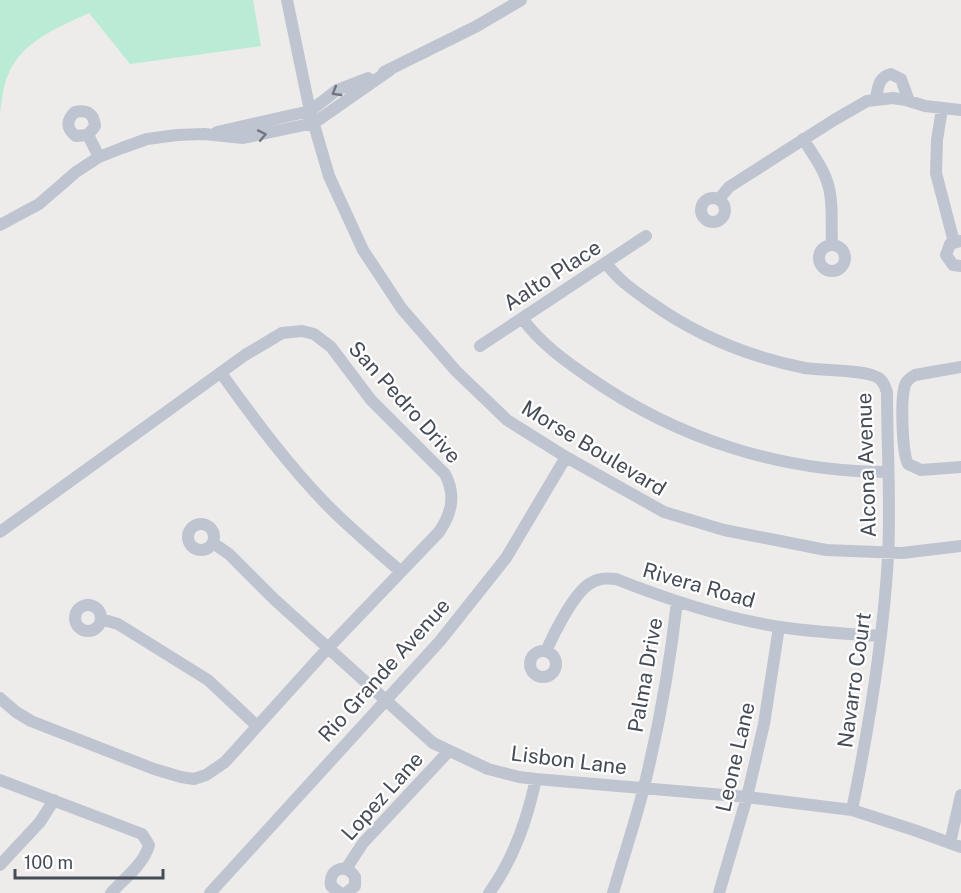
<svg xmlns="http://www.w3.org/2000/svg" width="961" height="893" viewBox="0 0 961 893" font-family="'Public Sans',sans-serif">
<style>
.green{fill:#baebd5}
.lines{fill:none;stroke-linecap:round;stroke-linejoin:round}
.minor{stroke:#bfc5d0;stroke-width:12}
.oneway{stroke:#707681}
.labels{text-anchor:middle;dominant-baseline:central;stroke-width:4.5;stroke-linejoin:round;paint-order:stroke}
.street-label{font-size:21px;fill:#454c57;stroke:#fff}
</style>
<rect width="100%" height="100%" fill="#eeeceb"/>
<path class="green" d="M 0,0 L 253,0 L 261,46 L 130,64 L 89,13 C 57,28 22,41 8,75 C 3,86 2,101 0,113 Z"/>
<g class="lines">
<path class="minor" d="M 287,0 L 310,111 L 329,176 L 363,250 L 402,309 L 456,371 L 507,420 L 566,457 L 664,512 L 724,530 L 826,550 L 902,553 L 961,546
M 384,72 L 477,26 L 521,0
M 876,99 C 878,88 878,77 891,74 L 901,79 L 909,101
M 942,109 L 937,140 L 936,173 L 954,242
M 217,132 L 310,111 L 337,90 L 368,78
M 88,135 L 95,126 C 94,114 87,109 75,112 C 66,120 66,129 76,136 L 88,135 L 99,157
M 803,139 C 814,156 827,173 830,193 C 833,210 831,228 832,245
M701 210a12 12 0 1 1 24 0a12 12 0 1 1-24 0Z
M 719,199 L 729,187 L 834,120 L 867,101 L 893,98 L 906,100 L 925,106 L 961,110
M 0,225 L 39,204 L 76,172 L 99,157 L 122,148 L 147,139 L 177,135 L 204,134 L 243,138 L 314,123 L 390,70
M 960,241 L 950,244 L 946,255 L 953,265 L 961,266
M819 258a13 13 0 1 1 26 0a13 13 0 1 1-26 0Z
M 606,263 C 618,280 633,290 650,302 C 696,335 749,357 805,368 C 824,371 861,369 877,377 C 883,380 885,386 887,392 C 887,447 891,502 888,557 C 883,642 869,727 852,810
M 522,318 C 540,343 565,361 590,378 C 678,439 781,472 888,472
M 480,346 L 646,236
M 961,367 L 915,375 C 909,378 905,382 904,389 C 901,402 902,453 908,464 L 921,470 L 961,467
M 221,373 C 254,419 288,465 328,506 C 351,529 376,550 400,571
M188 537a13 13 0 1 1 26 0a13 13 0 1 1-26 0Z
M 0,532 L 245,355 L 282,333 L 302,331 L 314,334 L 331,347 L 371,400 L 445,474 C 456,495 452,513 439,532 L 328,648 L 225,762 L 206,775 L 194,779 L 181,777 L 154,769 L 31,721 L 16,712 L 0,698
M 213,543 L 229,554 L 274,599 L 433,743 L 488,769 L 519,777 L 536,779 L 747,797 L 852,810 L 914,830 L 961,847
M75 618a13 13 0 1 1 26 0a13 13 0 1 1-26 0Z
M 101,619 L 118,624 L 208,680 L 257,726
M 546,651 C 554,633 573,595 589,584 C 598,578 606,578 616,579 C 669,600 723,618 780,627 C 813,632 847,634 881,636
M530 664a13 13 0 1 1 26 0a13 13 0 1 1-26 0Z
M 0,780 L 142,834 L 149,845 C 144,864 124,879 111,893
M 950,843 L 961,795
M 0,865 L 40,822 L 54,800
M 346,869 L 363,843 L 448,752
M 210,893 L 440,641 L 506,558 L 566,457
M 340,893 L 331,886 C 328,869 346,862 355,877 L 355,886 L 346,893
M 489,893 C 514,859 527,820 536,779
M 613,893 C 623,858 635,823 644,787 C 659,726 670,664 677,602
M 719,893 L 747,797 L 764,724 L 779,627"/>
</g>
<defs><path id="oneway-chevron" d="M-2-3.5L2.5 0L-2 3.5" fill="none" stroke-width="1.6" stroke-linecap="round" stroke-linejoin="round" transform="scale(1.5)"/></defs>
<g class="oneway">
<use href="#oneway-chevron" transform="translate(336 92) rotate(149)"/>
<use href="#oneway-chevron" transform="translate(262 135) rotate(-11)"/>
</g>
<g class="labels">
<g class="street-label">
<text transform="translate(552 275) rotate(-33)">Aalto Place</text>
<text transform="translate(405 402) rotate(48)">San Pedro Drive</text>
<text transform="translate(594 448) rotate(31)">Morse Boulevard</text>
<text transform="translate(866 465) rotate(-92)">Alcona Avenue</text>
<text transform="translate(699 585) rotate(16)">Rivera Road</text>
<text transform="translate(384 670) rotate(-48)">Rio Grande Avenue</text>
<text transform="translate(645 675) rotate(-80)">Palma Drive</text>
<text transform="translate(854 680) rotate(-82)">Navarro Court</text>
<text transform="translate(735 757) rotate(-77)">Leone Lane</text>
<text transform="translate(569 760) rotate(7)">Lisbon Lane</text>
<text transform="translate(382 796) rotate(-48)">Lopez Lane</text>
</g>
</g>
<path d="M15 869v9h148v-9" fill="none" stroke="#454c57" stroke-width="3"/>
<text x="24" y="869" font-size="18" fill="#454c57" stroke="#ffffff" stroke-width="4.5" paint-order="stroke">100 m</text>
</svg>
